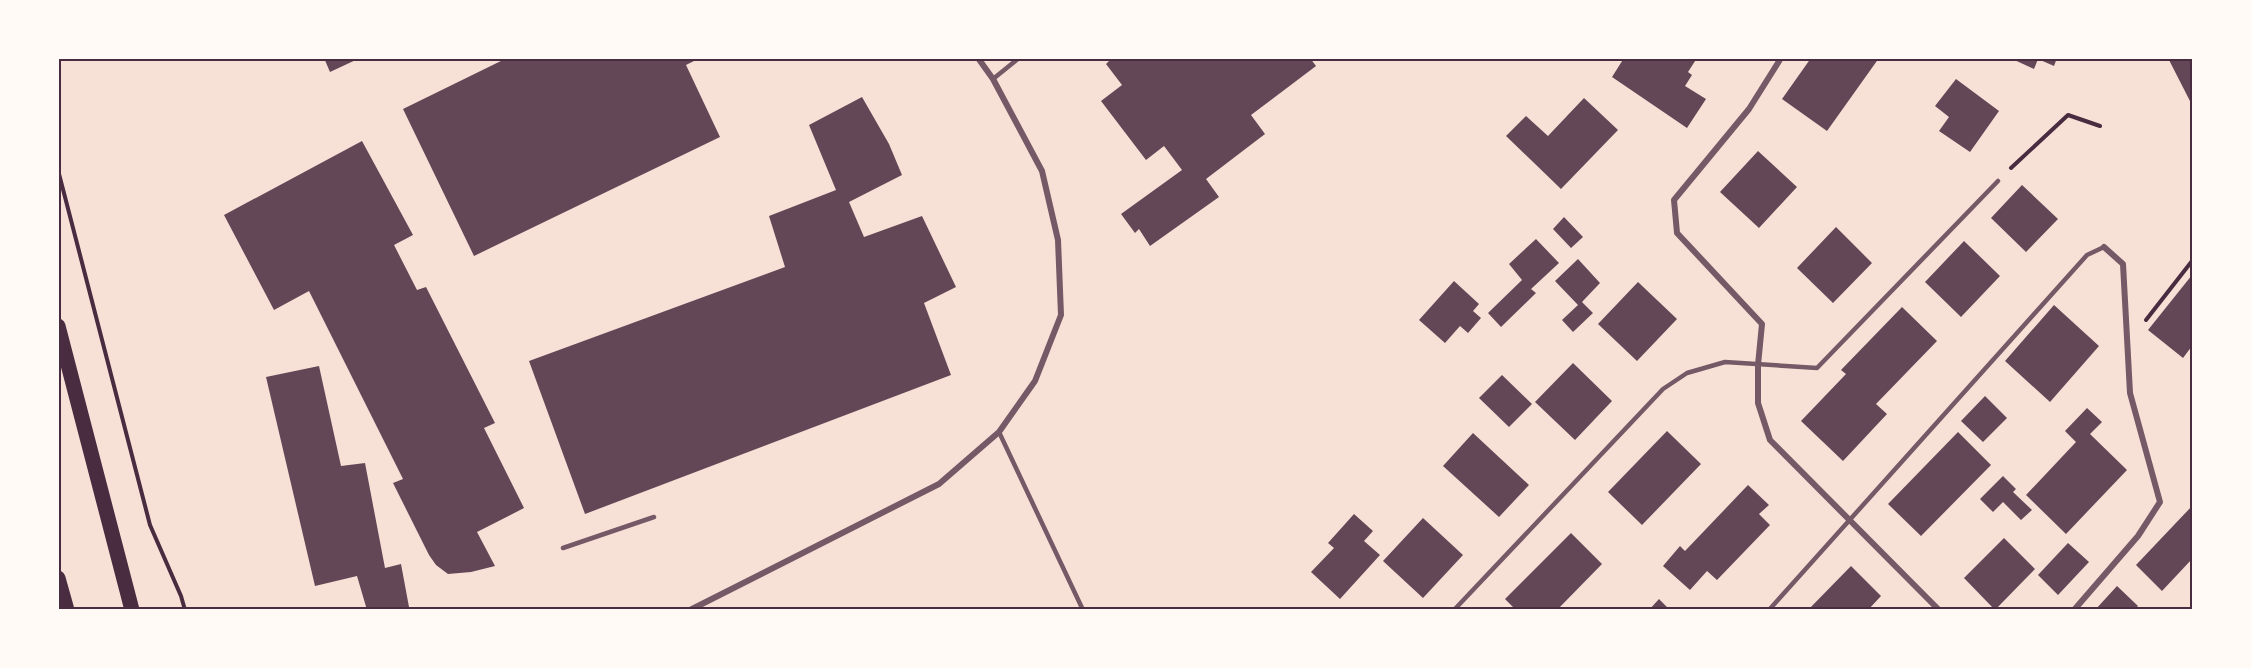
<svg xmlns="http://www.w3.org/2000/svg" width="2251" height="668" viewBox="0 0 2251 668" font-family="'Roboto Serif',serif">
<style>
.building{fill:#644757}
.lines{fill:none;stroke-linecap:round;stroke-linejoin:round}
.path{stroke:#4a2c40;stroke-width:4}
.service{stroke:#755966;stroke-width:4.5}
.minor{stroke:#755966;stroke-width:6}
.primary{stroke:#4a2c40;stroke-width:15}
.neatline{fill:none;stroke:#4a2c40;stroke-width:2}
</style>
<rect width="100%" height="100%" fill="#f7e1d7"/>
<path class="building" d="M 324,58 L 360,58 L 330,72 Z
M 507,58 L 700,58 L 686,65 L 720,137 L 474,256 L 403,109 Z
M 1112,58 L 1310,58 L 1316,66 L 1251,115 L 1265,134 L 1206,179 L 1219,197 L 1150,246 L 1139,229 L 1135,233 L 1121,214 L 1182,170 L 1164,146 L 1146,160 L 1101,101 L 1122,85 L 1106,64 Z
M 1624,58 L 1697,58 L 1688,72 L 1692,75 L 1685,86 L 1706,99 L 1687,128 L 1612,77 Z
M 1811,58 L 1879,58 L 1827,131 L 1782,99 Z
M 2010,58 L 2057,58 L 2054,66 L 2038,59 L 2034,69 Z
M 2168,58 L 2192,58 L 2192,105 Z
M 1956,79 L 1999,111 L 1970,152 L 1939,131 L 1949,117 L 1935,106 Z
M 862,97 L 889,144 L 902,175 L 849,202 L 864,237 L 922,216 L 956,287 L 924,303 L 951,375 L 585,514 L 529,361 L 785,267 L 769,216 L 836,190 L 809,125 Z
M 1584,98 L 1618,130 L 1561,189 L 1506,136 L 1526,116 L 1548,136 Z
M 362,141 L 413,235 L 394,245 L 417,290 L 426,287 L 495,423 L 484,428 L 524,508 L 477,532 L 495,566 L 471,572 L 448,574 L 436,565 L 429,555 L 393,483 L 403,479 L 309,291 L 274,310 L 224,215 Z
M 1758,151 L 1797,187 L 1759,228 L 1720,192 Z
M 2022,185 L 2058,219 L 2026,252 L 1991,218 Z
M 1564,217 L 1583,237 L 1571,248 L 1553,229 Z
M 1836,227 L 1872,263 L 1833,303 L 1797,268 Z
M 1536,239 L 1559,263 L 1531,289 L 1536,293 L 1501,327 L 1488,313 L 1522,280 L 1509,264 Z
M 1964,241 L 2000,276 L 1961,317 L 1925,282 Z
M 1578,259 L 1600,283 L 1582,302 L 1593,313 L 1573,332 L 1562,320 L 1578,305 L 1555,281 Z
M 2192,275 L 2192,346 L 2183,358 L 2148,330 Z
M 1454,281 L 1479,304 L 1473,311 L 1481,318 L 1468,333 L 1460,326 L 1445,343 L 1419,320 Z
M 1638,282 L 1677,319 L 1637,361 L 1598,324 Z
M 2054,305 L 2099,346 L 2050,402 L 2005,361 Z
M 1902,307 L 1937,341 L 1876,404 L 1887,414 L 1843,461 L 1801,421 L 1846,374 L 1841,370 Z
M 1573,363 L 1612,401 L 1575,440 L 1535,402 Z
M 319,366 L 341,466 L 365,463 L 385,568 L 401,564 L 409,607 L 407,610 L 367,610 L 357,576 L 315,586 L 266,377 Z
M 1502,375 L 1532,404 L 1509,427 L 1479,398 Z
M 1985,396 L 2007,418 L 1983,442 L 1961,421 Z
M 2087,408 L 2102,422 L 2090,434 L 2127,470 L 2066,534 L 2026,495 L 2076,442 L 2065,431 Z
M 1667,431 L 1701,464 L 1642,525 L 1608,492 Z
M 1958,432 L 1991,465 L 1921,536 L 1888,504 Z
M 1473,433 L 1529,485 L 1499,517 L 1443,466 Z
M 2003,476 L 2016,489 L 2013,492 L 2032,510 L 2021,520 L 2003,502 L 1993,512 L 1980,499 Z
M 1748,485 L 1769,505 L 1759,514 L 1770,525 L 1717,580 L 1707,571 L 1690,590 L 1663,566 L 1680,546 L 1685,551 Z
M 2192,506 L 2192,559 L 2162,591 L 2136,565 Z
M 1354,514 L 1373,531 L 1364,541 L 1380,555 L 1340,599 L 1311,572 L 1334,548 L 1328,543 Z
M 1423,518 L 1463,555 L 1423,598 L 1383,561 Z
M 1571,533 L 1602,564 L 1557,610 L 1516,610 L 1505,599 Z
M 2004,538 L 2035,569 L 1995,610 L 1964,578 Z
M 2068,543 L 2089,562 L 2058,595 L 2038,575 Z
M 1851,566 L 1881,596 L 1868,610 L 1808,610 Z
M 2117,586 L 2138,606 L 2134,610 L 2095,610 Z
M 1659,599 L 1670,610 L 1649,610 Z"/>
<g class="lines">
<path class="path" d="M 2011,168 L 2068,115 L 2100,126
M 58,170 L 150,525 L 181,596 L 185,610
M 2146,320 L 2192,261"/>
<path class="service" d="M 993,79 L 1019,58
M 999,432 L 1083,610
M 563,548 L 654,517
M 1454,610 L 1663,389 L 1687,373 L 1725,362 L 1817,368 L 1998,181
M 1769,610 L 2087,255 L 2104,247"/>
<path class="minor" d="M 1781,58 L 1749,109 L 1674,200 L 1677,233 L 1762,324 L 1758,365 L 1758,403 L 1770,440 L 1939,610
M 690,610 L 939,484 L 999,432 L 1035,381 L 1061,315 L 1058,240 L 1042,171 L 993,79 L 978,58
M 2074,610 L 2138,536 L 2160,502 L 2130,393 L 2123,264 L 2104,247"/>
<path class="primary" d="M 58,326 L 132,610
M 58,578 L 67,610"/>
</g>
<rect width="2251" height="668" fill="none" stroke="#fffaf5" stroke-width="120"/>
<rect x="60" y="60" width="2131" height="548" class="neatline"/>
</svg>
